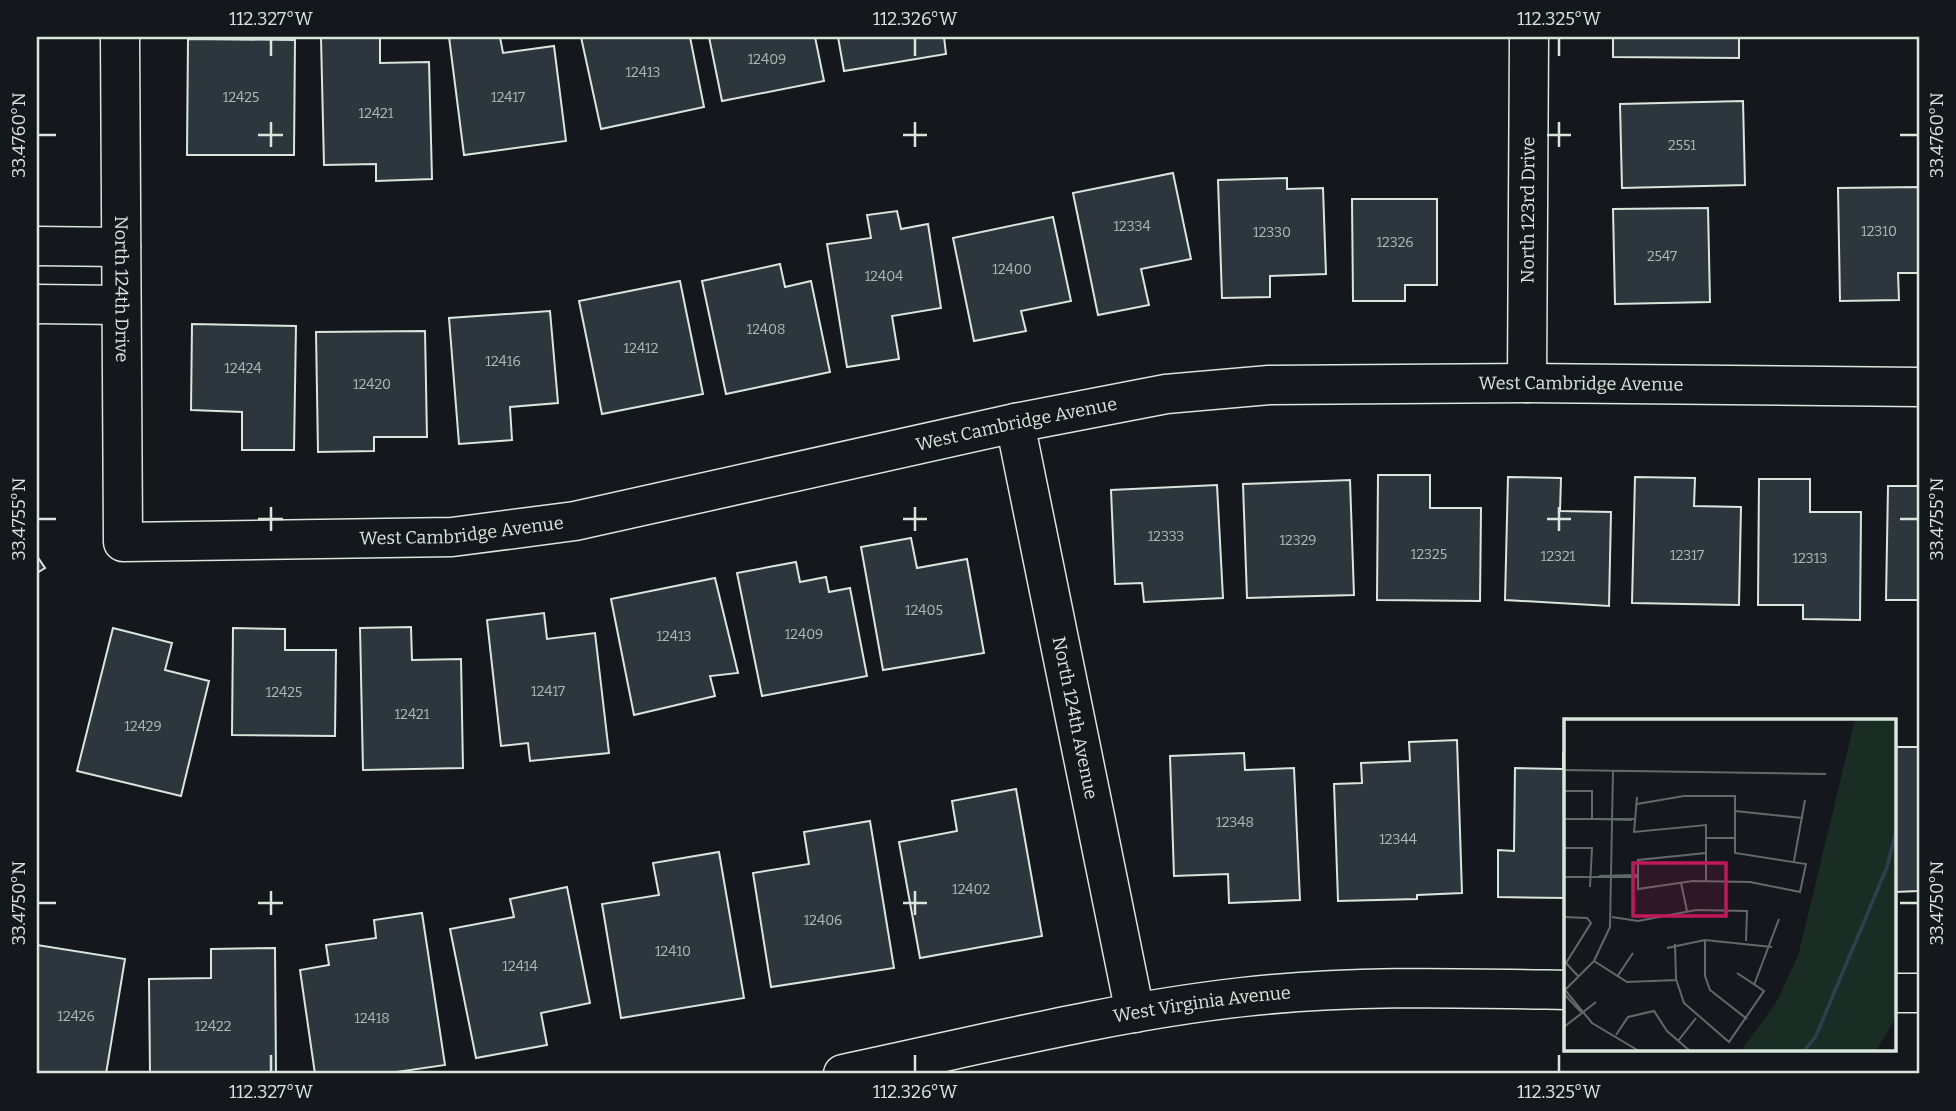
<svg xmlns="http://www.w3.org/2000/svg" width="1956" height="1111" viewBox="0 0 1956 1111" font-family="Bitter,serif">
<style>
.building{fill:#2c363c;stroke:#d8e6dc;stroke-width:2}
.lines{fill:none;stroke-linecap:round;stroke-linejoin:round}
.street-casing{stroke:#d8e6dc;stroke-width:41}
.street{stroke:#14181c;stroke-width:38}
.ticks{fill:none;stroke:#d8e6dc;stroke-width:2.5}
.labels{text-anchor:middle;dominant-baseline:central;stroke-width:5;stroke-linejoin:round;paint-order:stroke}
.number-label{font-size:14px;fill:#adbab4}
.street-label{font-size:18px;fill:#d8e6dc;stroke:#14181c}
.inset-river{fill:none;stroke:#2f3f4d;stroke-width:3.5}
.inset-road{fill:none;stroke:#626a69;stroke-width:2}
.view{fill:#c2185b;fill-opacity:0.15;stroke:#c2185b;stroke-width:3.5}
.inset-edge{fill:none;stroke:#d8e6dc;stroke-width:3.5}
.neatline{fill:none;stroke:#d8e6dc;stroke-width:2.5}
.ticks-label{font-size:18px;text-anchor:middle;fill:#d8e6dc}
</style>
<rect width="100%" height="100%" fill="#14181c"/>
<path class="building" d="M 380,37 L 380,63 L 429,62 L 432,179 L 376,181 L 376,164 L 324,165 L 321,38 Z
M 449,37 L 500,37 L 503,53 L 554,46 L 566,141 L 464,155 Z
M 581,37 L 690,37 L 704,107 L 601,129 Z
M 709,37 L 815,37 L 824,81 L 722,101 Z
M 838,37 L 944,37 L 946,54 L 844,71 Z
M 1613,37 L 1739,37 L 1739,58 L 1613,57 Z
M 188,39 L 295,40 L 294,155 L 187,155 Z
M 1743,101 L 1745,185 L 1622,188 L 1620,104 Z
M 1173,173 L 1191,259 L 1141,269 L 1149,305 L 1098,315 L 1073,193 Z
M 1287,178 L 1287,189 L 1323,188 L 1326,274 L 1270,276 L 1270,297 L 1222,298 L 1218,180 Z
M 1919,187 L 1919,273 L 1898,273 L 1899,300 L 1840,301 L 1838,188 Z
M 1352,199 L 1437,199 L 1437,285 L 1405,285 L 1405,301 L 1353,301 Z
M 1708,208 L 1710,302 L 1615,304 L 1613,209 Z
M 897,211 L 901,229 L 928,224 L 941,308 L 892,316 L 899,359 L 847,367 L 827,244 L 871,238 L 867,215 Z
M 1053,217 L 1071,301 L 1021,311 L 1026,331 L 974,341 L 953,238 Z
M 780,264 L 785,287 L 811,281 L 830,372 L 726,394 L 702,281 Z
M 680,281 L 703,394 L 602,414 L 579,301 Z
M 550,311 L 558,403 L 510,407 L 512,440 L 459,444 L 449,318 Z
M 192,324 L 296,326 L 294,450 L 242,450 L 242,412 L 191,410 Z
M 425,331 L 427,437 L 374,437 L 374,451 L 318,452 L 316,332 Z
M 1378,475 L 1430,475 L 1430,508 L 1481,508 L 1480,601 L 1377,600 Z
M 1508,477 L 1561,478 L 1560,511 L 1611,512 L 1609,606 L 1505,600 Z
M 1635,477 L 1695,478 L 1694,506 L 1741,507 L 1739,605 L 1632,603 Z
M 1759,479 L 1810,479 L 1810,512 L 1861,512 L 1860,620 L 1803,619 L 1803,605 L 1758,605 Z
M 1350,480 L 1354,595 L 1247,598 L 1243,484 Z
M 1217,485 L 1223,598 L 1144,602 L 1142,583 L 1115,584 L 1111,490 Z
M 1888,486 L 1919,486 L 1919,600 L 1886,600 Z
M 911,538 L 917,568 L 967,559 L 984,653 L 883,670 L 861,547 Z
M 37,556 L 45,568 L 37,573 Z
M 796,562 L 800,582 L 826,577 L 829,592 L 850,588 L 867,676 L 762,696 L 737,573 Z
M 715,578 L 738,673 L 710,676 L 715,696 L 634,715 L 611,599 Z
M 544,613 L 547,639 L 595,633 L 609,753 L 530,761 L 528,743 L 501,746 L 487,620 Z
M 411,627 L 412,660 L 461,659 L 463,768 L 363,770 L 360,628 Z
M 113,628 L 172,643 L 165,670 L 209,681 L 181,796 L 77,771 Z
M 233,628 L 285,629 L 285,650 L 336,650 L 335,736 L 232,735 Z
M 1457,740 L 1462,893 L 1417,895 L 1417,899 L 1338,901 L 1334,784 L 1362,783 L 1361,763 L 1410,761 L 1409,742 Z
M 1895,747 L 1919,747 L 1919,891 L 1895,892 Z
M 1244,753 L 1245,770 L 1294,768 L 1300,900 L 1229,903 L 1228,874 L 1174,876 L 1170,756 Z
M 1563,753 L 1566,753 L 1566,898 L 1498,897 L 1498,850 L 1514,851 L 1515,768 L 1563,769 Z
M 1016,789 L 1042,936 L 920,958 L 899,842 L 957,831 L 952,801 Z
M 870,821 L 894,968 L 771,987 L 753,873 L 809,864 L 804,832 Z
M 719,852 L 744,998 L 621,1018 L 602,904 L 659,895 L 653,863 Z
M 567,887 L 590,1003 L 541,1013 L 547,1045 L 476,1058 L 450,929 L 514,917 L 510,899 Z
M 422,913 L 445,1065 L 396,1072 L 396,1074 L 315,1074 L 300,970 L 329,965 L 326,945 L 376,938 L 374,920 Z
M 37,945 L 125,959 L 106,1074 L 37,1074 Z
M 275,948 L 276,1074 L 150,1074 L 149,979 L 211,978 L 211,949 Z"/>
<g class="lines">
<defs>
<g id="street">
<path id="s1" d="M 120,37 L 123,542 L 452,537 L 575,521 L 1015,423 L 1166,394 L 1269,385 L 1527,383 L 1919,387"/>
<path d="M 37,246 L 121,247"/>
<path d="M 37,304 L 121,305"/>
<path id="s2" d="M 1527,383 L 1529,37"/>
<path id="s3" d="M 1015,423 L 1135,1013"/>
<path d="M 1895,993 L 1919,993"/>
<path id="s4" d="M 843,1074 C 976,1046 1109,1012 1243,997 C 1350,985 1458,988 1566,990"/>
</g>
</defs>
<use href="#street" class="street-casing"/>
<use href="#street" class="street"/>
</g>
<path class="ticks" d="M 271,38 L 271,56M 915,38 L 915,56M 1559,38 L 1559,56M 271,122 L 271,147M 915,122 L 915,147M 1559,122 L 1559,147M 38,135 L 56,135M 258,135 L 283,135M 903,135 L 927,135M 1547,135 L 1571,135M 1900,135 L 1918,135M 271,507 L 271,531M 915,507 L 915,531M 1559,507 L 1559,531M 38,519 L 56,519M 258,519 L 283,519M 903,519 L 927,519M 1547,519 L 1571,519M 1900,519 L 1918,519M 271,891 L 271,915M 915,891 L 915,915M 38,903 L 56,903M 258,903 L 283,903M 903,903 L 927,903M 1900,903 L 1918,903M 271,1055 L 271,1072M 915,1055 L 915,1072M 1559,1055 L 1559,1072"/>
<g class="labels">
<g class="number-label">
<text x="767" y="59">12409</text>
<text x="643" y="72">12413</text>
<text x="241" y="97">12425</text>
<text x="508" y="97">12417</text>
<text x="376" y="113">12421</text>
<text x="1682" y="145">2551</text>
<text x="1132" y="226">12334</text>
<text x="1879" y="231">12310</text>
<text x="1272" y="232">12330</text>
<text x="1395" y="242">12326</text>
<text x="1662" y="256">2547</text>
<text x="1012" y="269">12400</text>
<text x="884" y="276">12404</text>
<text x="766" y="329">12408</text>
<text x="641" y="348">12412</text>
<text x="503" y="361">12416</text>
<text x="243" y="368">12424</text>
<text x="372" y="384">12420</text>
<text x="1166" y="536">12333</text>
<text x="1298" y="540">12329</text>
<text x="1429" y="554">12325</text>
<text x="1687" y="555">12317</text>
<text x="1558" y="556">12321</text>
<text x="1810" y="558">12313</text>
<text x="924" y="610">12405</text>
<text x="804" y="634">12409</text>
<text x="674" y="636">12413</text>
<text x="548" y="691">12417</text>
<text x="284" y="692">12425</text>
<text x="412" y="714">12421</text>
<text x="143" y="726">12429</text>
<text x="1235" y="822">12348</text>
<text x="1398" y="839">12344</text>
<text x="971" y="889">12402</text>
<text x="823" y="920">12406</text>
<text x="673" y="951">12410</text>
<text x="520" y="966">12414</text>
<text x="76" y="1016">12426</text>
<text x="372" y="1018">12418</text>
<text x="213" y="1026">12422</text>
</g>
<g class="street-label">
<text stroke="none"><textPath href="#s2" startOffset="173">North 123rd Drive</textPath></text>
<text stroke="none"><textPath href="#s1" startOffset="252">North 124th Drive</textPath></text>
<text stroke="none"><textPath href="#s1" startOffset="1978">West Cambridge Avenue</textPath></text>
<text stroke="none"><textPath href="#s1" startOffset="1410">West Cambridge Avenue</textPath></text>
<text stroke="none"><textPath href="#s1" startOffset="844">West Cambridge Avenue</textPath></text>
<text stroke="none"><textPath href="#s3" startOffset="301">North 124th Avenue</textPath></text>
<text stroke="none"><textPath href="#s4" startOffset="366">West Virginia Avenue</textPath></text>
</g>
</g>
<g transform="translate(1564 719)">
<rect width="332" height="332" fill="#14181c"/>
<path d="M 291,1 L 332,1 L 332,298 L 312,332 L 177,332 L 213,282 L 234,237 Z" fill="#1a2d24"/>
<path class="inset-river" d="M 240,332 L 252,317 L 323,148 L 333,109"/>
<path class="inset-road" d="M 0,51 L 262,55M 0,72 L 28,72 L 28,100M 73,78 L 70,113 L 142,106 L 142,162M 73,85 L 120,77 L 171,77 L 171,134 L 242,145 L 236,173 L 186,163 L 129,162 L 74,170 L 74,141 L 142,134M 171,92 L 239,99M 0,100 L 70,100M 32,100 L 68,101M 142,119 L 171,119M 0,129 L 28,129 L 26,168M 230,142 L 241,81M 35,157 L 74,156M 0,158 L 74,158M 117,164 L 123,192M 0,198 L 23,199 L 27,204 L 2,244M 48,198 L 74,202 L 132,191 L 183,192 L 182,222M 141,221 L 141,257 L 146,271 L 183,300M 111,225 L 112,260 L 120,284 L 165,323 L 200,272 L 173,254M 103,229 L 141,221 L 208,228M 0,242 L 15,258M 30,242 L 63,263 L 112,261M 53,258 L 69,234M 190,266 L 215,200M 1,271 L 28,304 L 75,332M 0,272 L 30,242 L 46,208 L 49,52M 0,275 L 17,293M 0,308 L 32,283M 52,316 L 64,298 L 90,292 L 103,312 L 126,332M 114,322 L 132,299"/>
<path class="view" d="M 69,144 L 162,144 L 162,197 L 69,197 Z"/>
<rect width="332" height="332" class="inset-edge"/>
</g>
<rect width="1956" height="1111" fill="none" stroke="#14181c" stroke-width="77"/>
<rect x="38" y="38" width="1880" height="1034" class="neatline"/>
<g class="ticks-label">
<text x="271" y="25">112.327°W</text>
<text x="915" y="25">112.326°W</text>
<text x="1559" y="25">112.325°W</text>
<text transform="translate(19 135) rotate(-90)" y="6">33.4760°N</text>
<text transform="translate(1937 135) rotate(-90)" y="6">33.4760°N</text>
<text transform="translate(19 519) rotate(-90)" y="6">33.4755°N</text>
<text transform="translate(1937 519) rotate(-90)" y="6">33.4755°N</text>
<text transform="translate(19 903) rotate(-90)" y="6">33.4750°N</text>
<text transform="translate(1937 903) rotate(-90)" y="6">33.4750°N</text>
<text x="271" y="1098">112.327°W</text>
<text x="915" y="1098">112.326°W</text>
<text x="1559" y="1098">112.325°W</text>
</g>
</svg>
